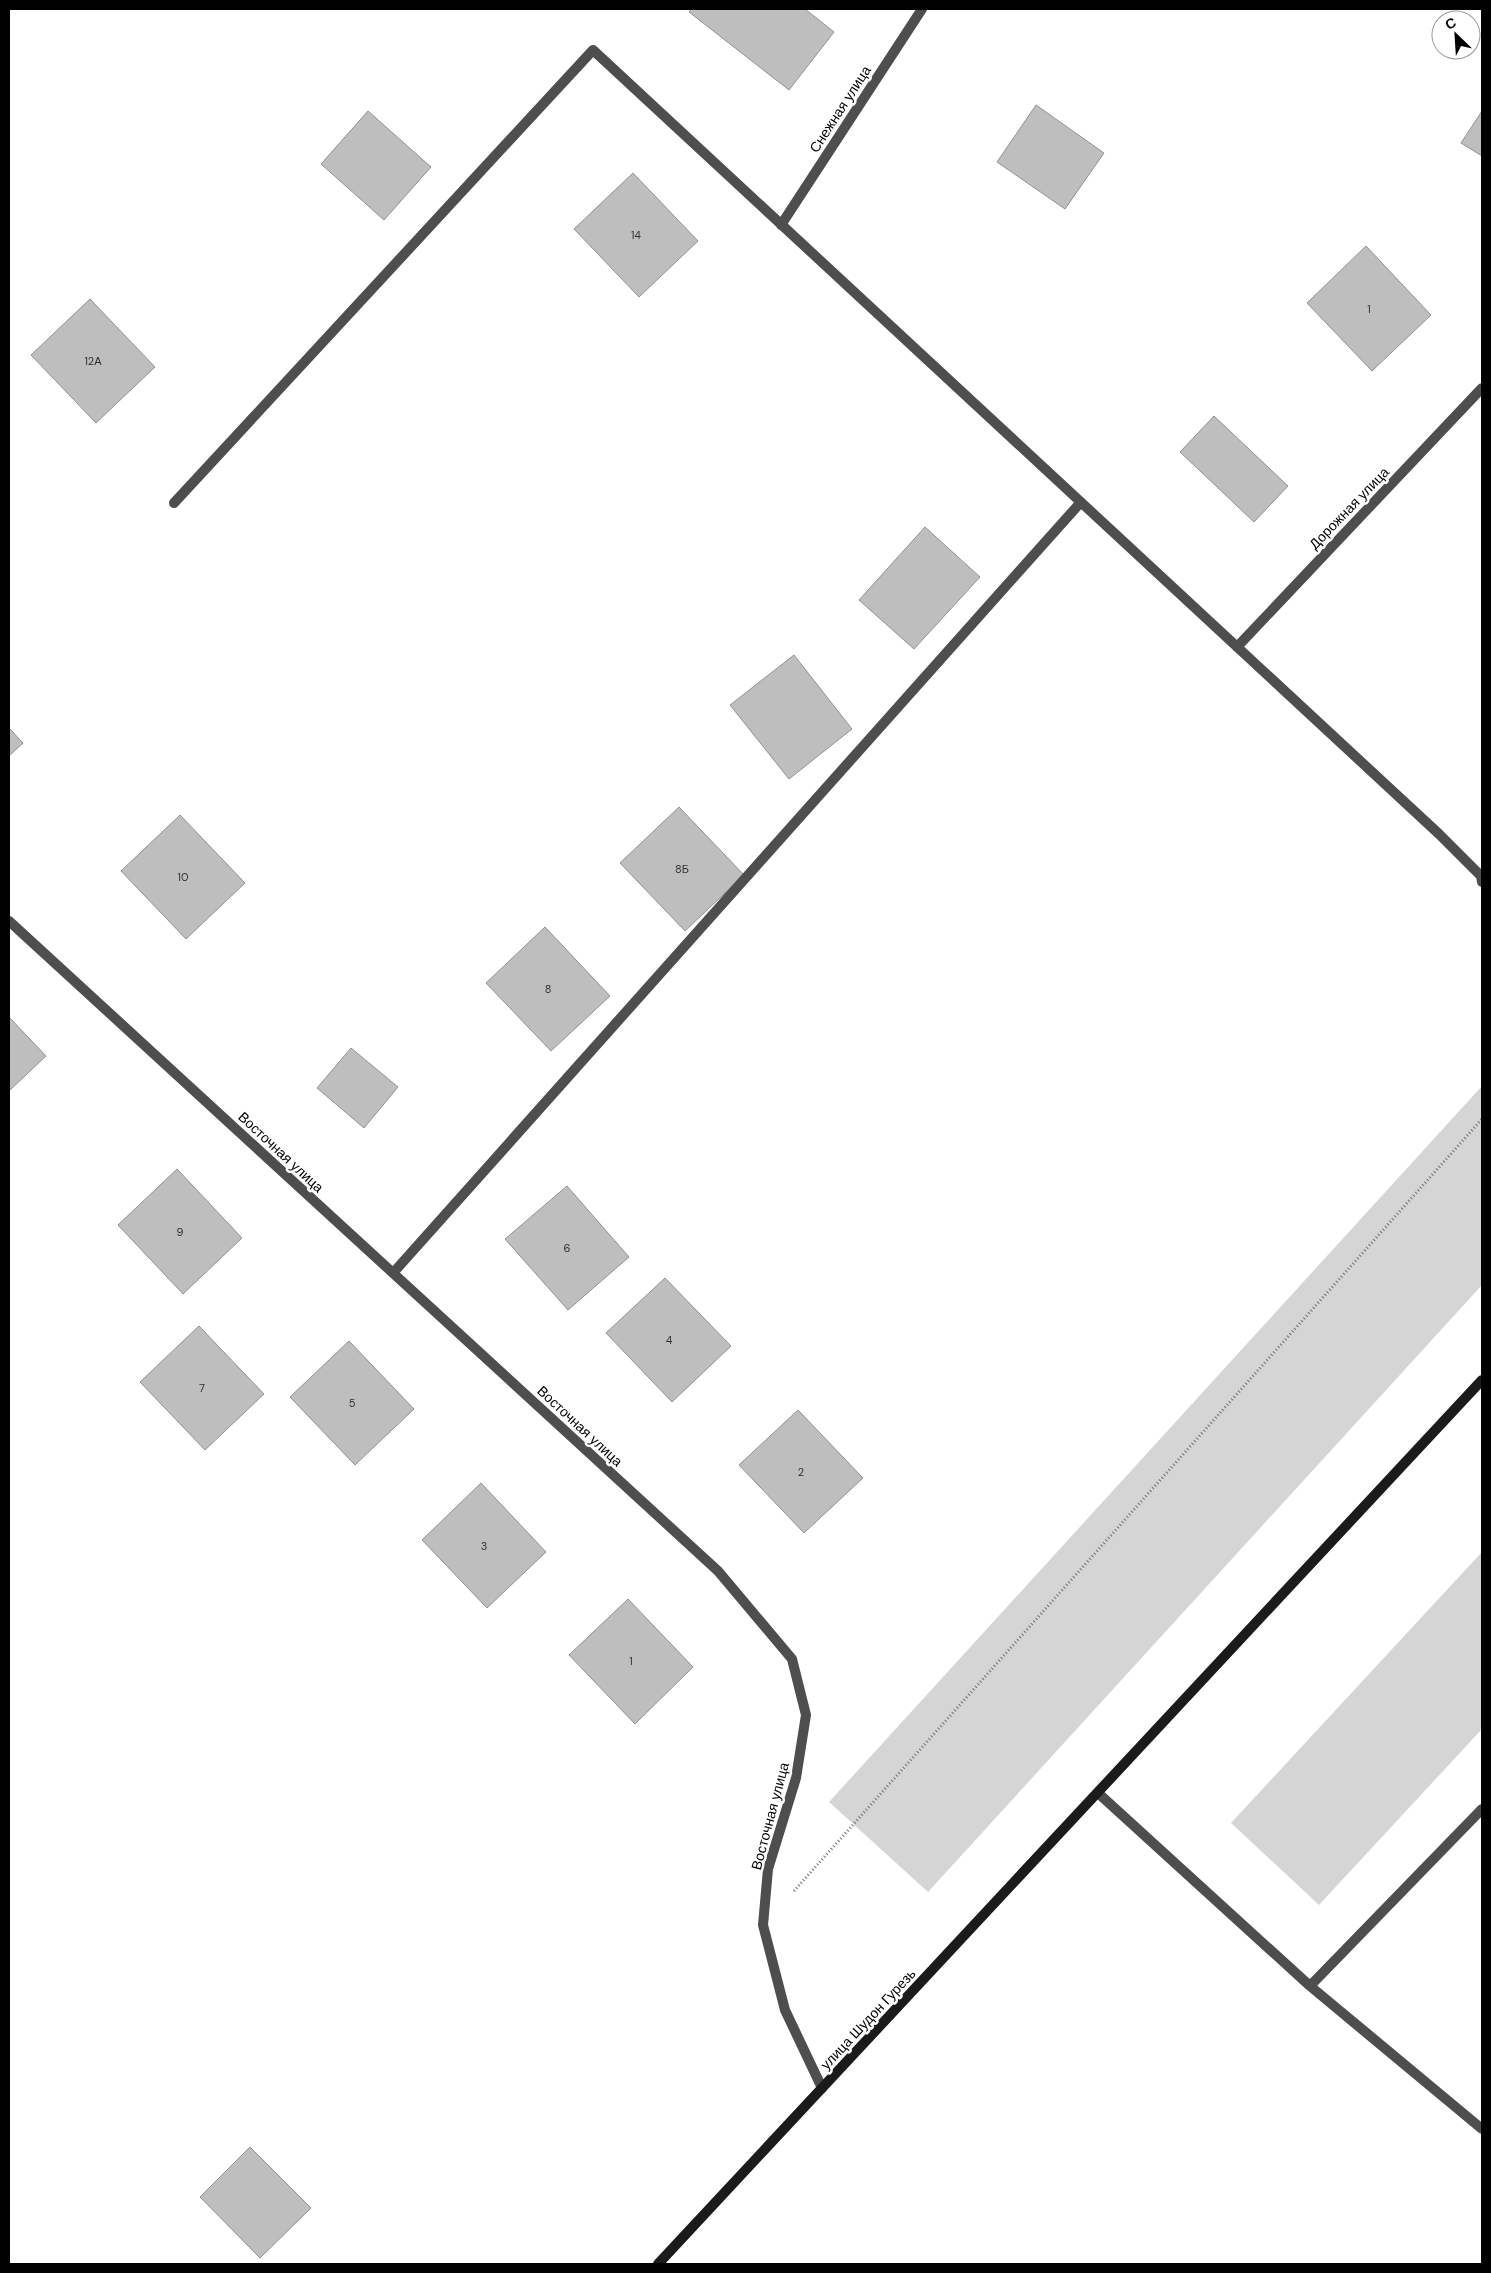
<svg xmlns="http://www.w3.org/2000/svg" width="1491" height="2273" viewBox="0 0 1491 2273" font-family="'DM Sans',sans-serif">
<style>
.green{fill:#d5d5d5}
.building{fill:#bebebe;stroke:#929292}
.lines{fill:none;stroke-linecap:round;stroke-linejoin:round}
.path{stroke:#707070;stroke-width:3;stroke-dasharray:1 2.5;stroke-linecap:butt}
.street{stroke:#4e4e4e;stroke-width:10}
.secondary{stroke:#1b1b1b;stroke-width:10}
.labels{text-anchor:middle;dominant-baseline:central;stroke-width:5;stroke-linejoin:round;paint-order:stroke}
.number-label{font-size:11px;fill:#303030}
.street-label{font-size:14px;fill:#000;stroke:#fff}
</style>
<rect width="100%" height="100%" fill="#fff"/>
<path class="green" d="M 1482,1086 L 1482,1285 L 928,1892 L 829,1802 Z
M 1482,1552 L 1482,1729 L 1319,1905 L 1231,1823 Z"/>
<path class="building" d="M 692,9 L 805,9 L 834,32 L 789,90 L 689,12 Z
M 1036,105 L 1104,153 L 1065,209 L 997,162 Z
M 368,111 L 431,167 L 384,220 L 321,164 Z
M 1482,111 L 1482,156 L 1461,143 Z
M 633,173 L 698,241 L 639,297 L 574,229 Z
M 1366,246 L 1431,315 L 1372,371 L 1307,303 Z
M 90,299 L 155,367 L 96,423 L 31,355 Z
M 1214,416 L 1288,486 L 1254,522 L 1180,452 Z
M 925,527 L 980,577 L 914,649 L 859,600 Z
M 794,655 L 852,729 L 789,779 L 730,705 Z
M 9,728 L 23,743 L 9,756 Z
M 679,807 L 744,875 L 685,931 L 620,863 Z
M 180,815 L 245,883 L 186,939 L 121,871 Z
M 545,927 L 610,996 L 551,1051 L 486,983 Z
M 9,1017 L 46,1056 L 9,1091 Z
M 351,1048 L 398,1087 L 364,1128 L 317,1088 Z
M 177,1169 L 242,1238 L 183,1294 L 118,1225 Z
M 567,1186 L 629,1257 L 568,1310 L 505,1239 Z
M 665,1278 L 731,1346 L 672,1402 L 606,1333 Z
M 199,1326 L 264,1394 L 205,1450 L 140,1382 Z
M 349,1341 L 414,1409 L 355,1465 L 290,1397 Z
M 798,1410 L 863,1478 L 804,1533 L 739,1465 Z
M 481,1483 L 546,1552 L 487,1608 L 422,1540 Z
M 628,1599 L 693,1667 L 635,1724 L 569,1655 Z
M 250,2147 L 311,2208 L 260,2258 L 200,2197 Z"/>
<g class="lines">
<path class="path" d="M 794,1891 L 1482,1119"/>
<path class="street" d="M 781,225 L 922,9
M 174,503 L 593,50 L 1439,834 L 1481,876 L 1482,882
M 1237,647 L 1482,388
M 9,921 L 718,1571 L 792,1659 L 806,1715 L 796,1778 L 768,1869 L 763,1925 L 785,2010 L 822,2088
M 393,1273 L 1081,502
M 1098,1793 L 1310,1986 L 1482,2129
M 1310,1986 L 1482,1809"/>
<path class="secondary" d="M 658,2264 L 1482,1380"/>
</g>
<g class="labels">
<g class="number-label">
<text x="636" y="235">14</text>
<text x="1369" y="309">1</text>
<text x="93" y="361">12А</text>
<text x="682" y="869">8Б</text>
<text x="183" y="877">10</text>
<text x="548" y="989">8</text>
<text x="180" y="1232">9</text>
<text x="567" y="1248">6</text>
<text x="669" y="1340">4</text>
<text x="202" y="1388">7</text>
<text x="352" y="1403">5</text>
<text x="801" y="1472">2</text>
<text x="484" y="1546">3</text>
<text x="631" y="1661">1</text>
</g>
<g class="street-label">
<text transform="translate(840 109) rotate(-57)">Снежная улица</text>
<text transform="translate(1349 508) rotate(-46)">Дорожная улица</text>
<text transform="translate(281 1152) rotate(43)">Восточная улица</text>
<text transform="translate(580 1426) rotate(43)">Восточная улица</text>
<text transform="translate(770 1816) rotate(-75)">Восточная улица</text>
<text transform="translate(868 2019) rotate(-47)">улица Шудон Гурезь</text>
</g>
</g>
<rect width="1491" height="2273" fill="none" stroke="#000000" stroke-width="20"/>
<g transform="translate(1456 35) rotate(335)"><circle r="24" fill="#ffffff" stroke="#999999"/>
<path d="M0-4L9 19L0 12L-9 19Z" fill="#000000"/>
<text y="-8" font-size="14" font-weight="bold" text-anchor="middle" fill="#000000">С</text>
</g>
</svg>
